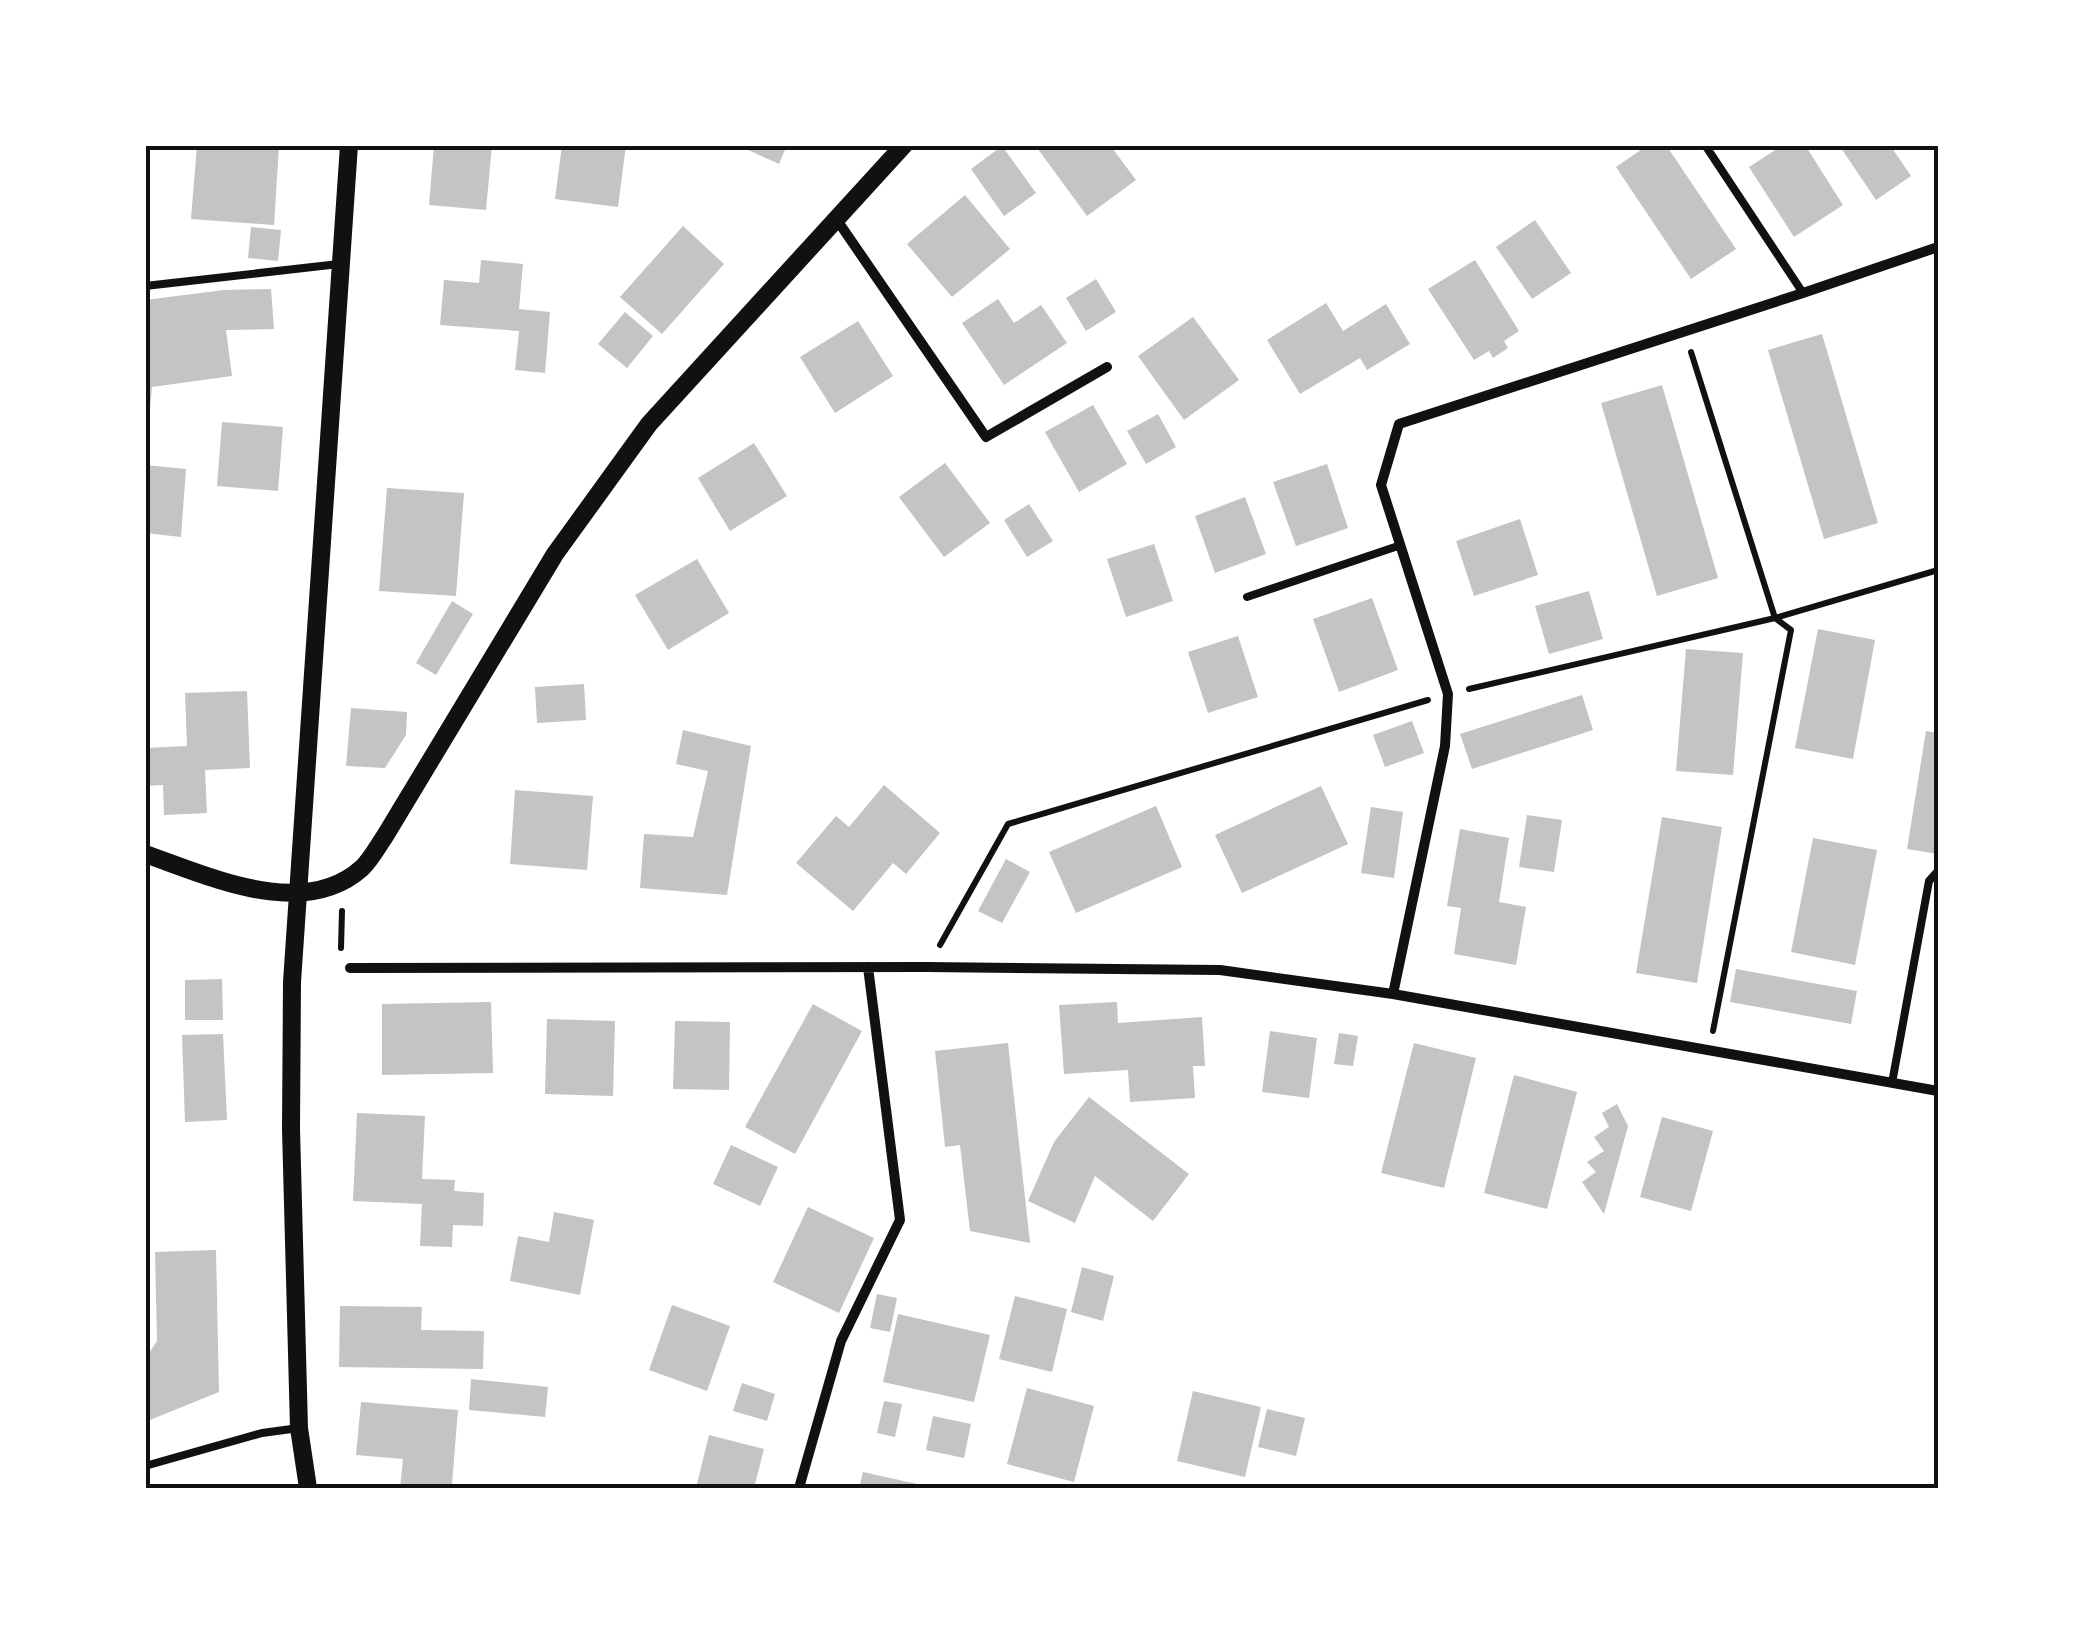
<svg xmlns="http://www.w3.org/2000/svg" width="2083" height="1633" viewBox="0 0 2083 1633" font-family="'PT Serif',serif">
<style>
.building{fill:#c4c4c4}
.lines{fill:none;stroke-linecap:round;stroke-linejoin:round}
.path{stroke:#111;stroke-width:6}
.service{stroke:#111;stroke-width:8}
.minor{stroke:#111;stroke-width:10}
.tertiary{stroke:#111;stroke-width:18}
.neatline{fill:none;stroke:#111;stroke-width:4}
</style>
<rect width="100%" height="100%" fill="#fff"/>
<path class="building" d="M 197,145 L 279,145 L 274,225 L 191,219 Z
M 434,145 L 492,145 L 486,210 L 429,205 Z
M 562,145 L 626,145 L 618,207 L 555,199 Z
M 737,145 L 787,145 L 779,164 Z
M 1035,145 L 1110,145 L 1136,180 L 1087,216 Z
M 1648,145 L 1666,145 L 1736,249 L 1691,279 L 1616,167 Z
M 1783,145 L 1805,145 L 1843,205 L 1794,237 L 1749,167 Z
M 1839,145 L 1890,145 L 1911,176 L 1876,200 Z
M 1002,146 L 1036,193 L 1004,216 L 971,169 Z
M 965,195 L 1010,249 L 952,297 L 907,244 Z
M 1535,220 L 1571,273 L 1532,299 L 1496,247 Z
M 683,226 L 724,264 L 662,334 L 620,297 Z
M 251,227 L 281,230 L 278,261 L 248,258 Z
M 481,260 L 523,264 L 519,309 L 550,312 L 545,373 L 515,370 L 519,331 L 440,325 L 444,280 L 479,283 Z
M 1475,260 L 1519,331 L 1504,341 L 1508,348 L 1493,358 L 1489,351 L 1474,360 L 1428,289 Z
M 1096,279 L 1116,312 L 1086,331 L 1066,298 Z
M 271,289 L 274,329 L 226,330 L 232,376 L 152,387 L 148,431 L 145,431 L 145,300 L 224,290 Z
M 998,299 L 1014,323 L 1041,305 L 1067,343 L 1004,385 L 962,323 Z
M 1326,303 L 1343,331 L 1386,304 L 1410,344 L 1367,370 L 1360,358 L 1300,394 L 1267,340 Z
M 625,312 L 653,336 L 627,368 L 598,344 Z
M 1193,317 L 1239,380 L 1184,420 L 1138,356 Z
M 858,321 L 893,376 L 835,413 L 800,357 Z
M 1822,334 L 1878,523 L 1824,539 L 1768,350 Z
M 1662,385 L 1718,578 L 1657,596 L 1601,403 Z
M 1093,405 L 1127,464 L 1079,492 L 1045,432 Z
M 1158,414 L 1176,447 L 1146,464 L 1127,431 Z
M 222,422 L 283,427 L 278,491 L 217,486 Z
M 754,443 L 787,496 L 730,531 L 698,478 Z
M 945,463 L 990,523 L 944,557 L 899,497 Z
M 1327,464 L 1348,528 L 1296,546 L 1273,482 Z
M 145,465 L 186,469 L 181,537 L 145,533 Z
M 387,488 L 464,493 L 456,596 L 379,591 Z
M 1245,497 L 1266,554 L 1215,573 L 1195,516 Z
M 1029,504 L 1053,541 L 1027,557 L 1004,520 Z
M 1520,519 L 1538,575 L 1474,596 L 1456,541 Z
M 1154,544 L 1173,601 L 1126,617 L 1107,559 Z
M 697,559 L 729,613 L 668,650 L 635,595 Z
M 1589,591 L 1603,639 L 1549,654 L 1535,606 Z
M 1372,598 L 1398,670 L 1339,692 L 1313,619 Z
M 452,601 L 473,614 L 436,675 L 416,663 Z
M 1818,629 L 1875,640 L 1853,759 L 1795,748 Z
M 1238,636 L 1258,697 L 1208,713 L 1188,652 Z
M 1686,649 L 1743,653 L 1733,775 L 1676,771 Z
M 584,684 L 586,720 L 537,723 L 535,687 Z
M 247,691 L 250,768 L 205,770 L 207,813 L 164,815 L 163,785 L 145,786 L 145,748 L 187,746 L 185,693 Z
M 1582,695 L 1593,730 L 1472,769 L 1460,734 Z
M 351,708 L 407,712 L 406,735 L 385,768 L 346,766 Z
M 1412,721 L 1424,753 L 1385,767 L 1373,735 Z
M 683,730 L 751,746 L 727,895 L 640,888 L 644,834 L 693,837 L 708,771 L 676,764 Z
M 1926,731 L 1938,733 L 1938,854 L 1907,849 Z
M 884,785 L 940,833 L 906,874 L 893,863 L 853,911 L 796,863 L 836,816 L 849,827 Z
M 1321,786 L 1348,844 L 1242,893 L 1215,835 Z
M 515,790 L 593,796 L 587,870 L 510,864 Z
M 1156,806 L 1182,867 L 1076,913 L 1049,852 Z
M 1371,807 L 1403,812 L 1394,878 L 1361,873 Z
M 1527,815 L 1562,820 L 1554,872 L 1519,867 Z
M 1662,817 L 1722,827 L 1697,983 L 1636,973 Z
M 1460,829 L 1509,838 L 1499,902 L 1526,907 L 1516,965 L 1454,954 L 1461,908 L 1447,906 Z
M 1813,838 L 1877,850 L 1855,965 L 1791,952 Z
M 1006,859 L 1030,872 L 1002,923 L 978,911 Z
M 1736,969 L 1857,991 L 1851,1024 L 1730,1002 Z
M 222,979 L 223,1020 L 185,1020 L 185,980 Z
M 491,1002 L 493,1073 L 382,1075 L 382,1004 Z
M 1117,1002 L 1118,1023 L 1202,1017 L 1205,1066 L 1193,1066 L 1195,1098 L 1130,1102 L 1128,1070 L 1064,1074 L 1059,1005 Z
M 813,1004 L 862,1031 L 795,1154 L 745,1127 Z
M 547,1019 L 615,1021 L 613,1096 L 545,1094 Z
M 675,1021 L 730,1022 L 729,1090 L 673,1089 Z
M 1270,1031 L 1317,1038 L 1309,1098 L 1262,1092 Z
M 1339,1033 L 1358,1036 L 1353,1066 L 1334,1064 Z
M 223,1034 L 227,1120 L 185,1122 L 182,1035 Z
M 1008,1043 L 1030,1243 L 970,1231 L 960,1145 L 945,1147 L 935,1051 Z
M 1414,1043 L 1476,1058 L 1444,1188 L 1381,1173 Z
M 1514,1075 L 1577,1092 L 1547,1209 L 1484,1193 Z
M 1089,1097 L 1189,1174 L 1153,1221 L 1095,1176 L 1075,1223 L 1028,1201 L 1054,1142 Z
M 1617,1104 L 1628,1126 L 1604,1214 L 1582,1182 L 1596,1172 L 1587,1162 L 1604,1151 L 1594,1137 L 1609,1127 L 1602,1113 Z
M 357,1113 L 425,1116 L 422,1179 L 455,1180 L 454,1191 L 484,1193 L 483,1226 L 453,1225 L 452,1247 L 420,1246 L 422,1204 L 353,1201 Z
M 1662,1117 L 1713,1131 L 1691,1211 L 1640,1197 Z
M 731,1145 L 778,1167 L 760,1206 L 713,1184 Z
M 808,1207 L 874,1238 L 839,1313 L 773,1282 Z
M 554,1212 L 594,1220 L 580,1295 L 510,1281 L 518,1236 L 549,1242 Z
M 216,1250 L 219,1392 L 145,1422 L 145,1355 L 149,1353 L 157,1341 L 155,1252 Z
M 1082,1267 L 1114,1276 L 1103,1321 L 1071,1312 Z
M 877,1294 L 897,1298 L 890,1332 L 870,1328 Z
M 1015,1296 L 1067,1309 L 1052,1372 L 999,1359 Z
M 672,1305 L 730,1326 L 707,1391 L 649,1370 Z
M 340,1306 L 422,1307 L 421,1330 L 484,1331 L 483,1369 L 339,1367 Z
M 898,1314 L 990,1335 L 974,1402 L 883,1382 Z
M 471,1379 L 548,1387 L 545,1417 L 469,1410 Z
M 742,1383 L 775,1394 L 767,1421 L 733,1411 Z
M 1027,1388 L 1094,1406 L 1074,1482 L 1007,1464 Z
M 1193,1391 L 1261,1407 L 1245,1477 L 1177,1461 Z
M 884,1401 L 902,1404 L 895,1437 L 877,1433 Z
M 361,1402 L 458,1410 L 452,1484 L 468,1485 L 468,1488 L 400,1488 L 403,1459 L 356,1455 Z
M 1267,1409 L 1305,1418 L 1296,1456 L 1258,1447 Z
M 933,1416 L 971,1424 L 964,1458 L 926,1450 Z
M 709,1435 L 764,1449 L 754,1488 L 696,1488 Z
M 863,1472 L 926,1486 L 926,1488 L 859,1488 Z"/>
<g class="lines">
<path class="path" d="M 1691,352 L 1775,618 L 1791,630 L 1713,1031
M 1469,689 L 1775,618 L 1938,570
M 940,945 L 1008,824 L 1428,700
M 341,948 L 342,911"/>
<path class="service" d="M 1705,145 L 1803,293
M 145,286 L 339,264
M 1247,597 L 1401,545
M 1892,1083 L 1929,881 L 1938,871
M 145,1466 L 262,1433 L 299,1428"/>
<path class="minor" d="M 837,220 L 986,437 L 1107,367
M 350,968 L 927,967 L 1220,970 L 1393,994 L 1938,1091
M 1393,994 L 1445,746 L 1448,694 L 1381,485 L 1399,424 L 1803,293 L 1938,247
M 799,1488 L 841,1341 L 900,1220 L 868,967"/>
<path class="tertiary" d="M 145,854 C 209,876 303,921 362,868 C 371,859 378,846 385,836 L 555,554 L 649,424 L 904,145
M 308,1488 L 299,1428 L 291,1129 L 292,982 L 349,145"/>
</g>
<rect width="2083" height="1633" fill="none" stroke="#ffffff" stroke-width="295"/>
<rect x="148" y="148" width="1788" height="1338" class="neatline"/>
</svg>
